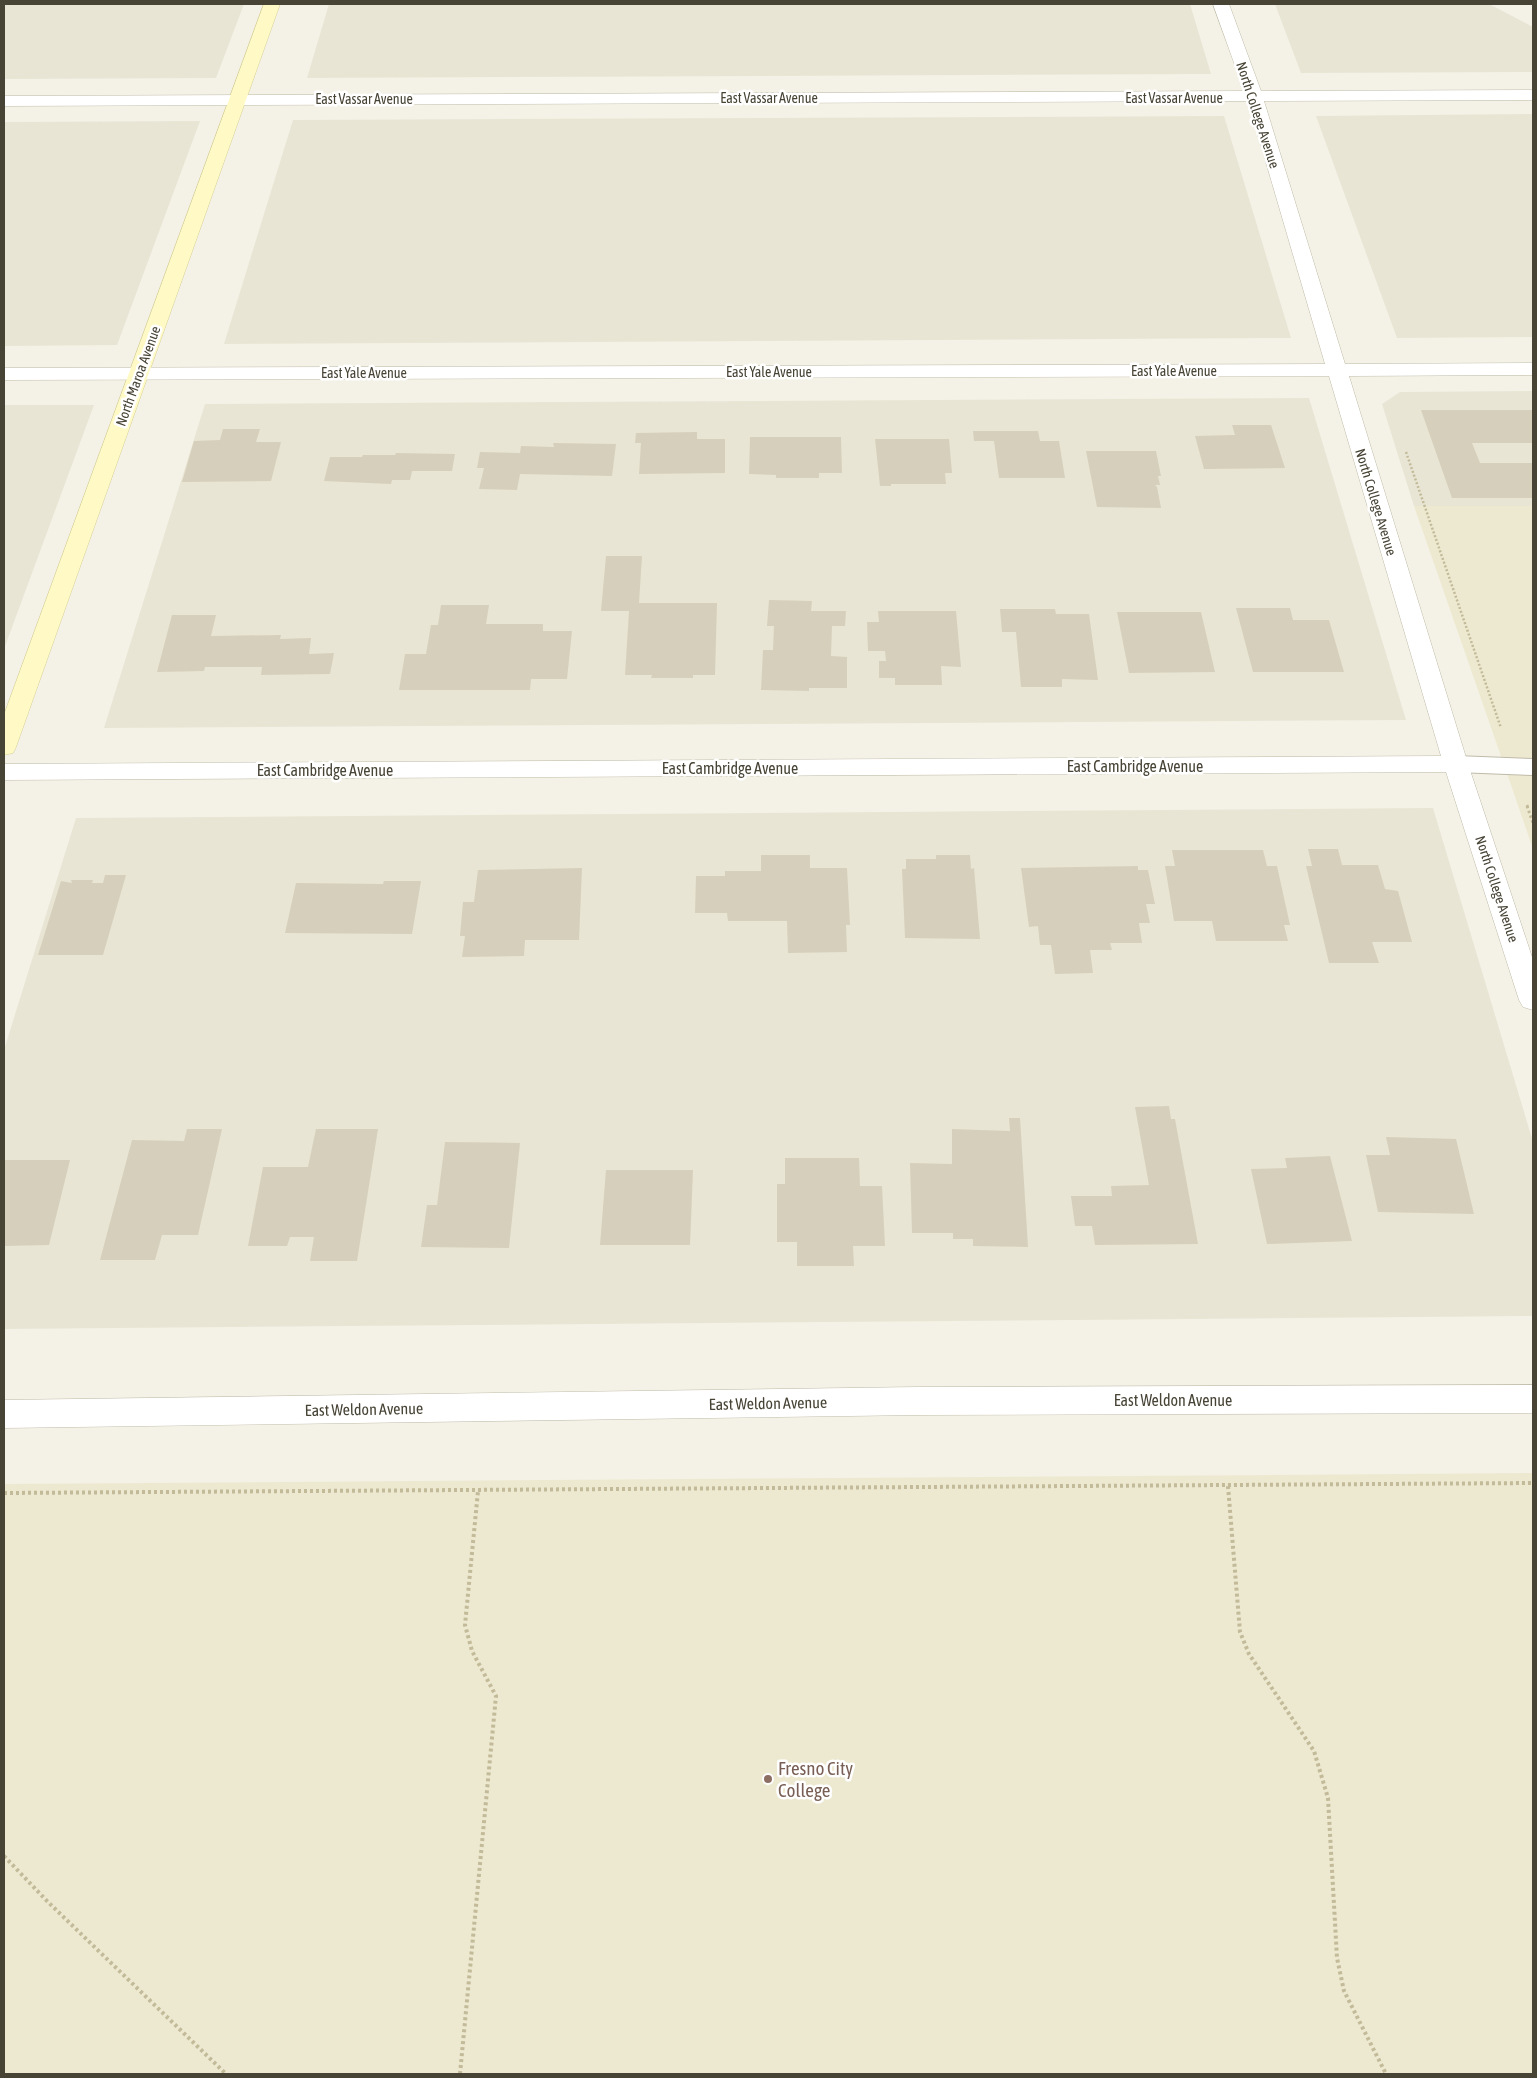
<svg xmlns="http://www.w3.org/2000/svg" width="1537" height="2078" viewBox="0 0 1537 2078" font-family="'Asap Condensed',sans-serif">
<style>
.residential{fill:#e8e5d4}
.education{fill:#ede9d0}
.building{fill:#d6cfbb}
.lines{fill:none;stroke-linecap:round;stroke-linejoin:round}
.service-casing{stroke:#bfbba9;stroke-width:2}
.minor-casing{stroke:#bfbba9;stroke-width:1}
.secondary-casing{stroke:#d5ce95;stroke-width:1}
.path-far2{stroke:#c2ba99;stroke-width:2.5;stroke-dasharray:2 2;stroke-linecap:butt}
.path-far1{stroke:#c2ba99;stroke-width:3;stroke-dasharray:2.5 2.5;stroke-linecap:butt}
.path{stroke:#c2ba99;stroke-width:4;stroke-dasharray:3 3;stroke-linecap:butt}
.service{fill:#fff;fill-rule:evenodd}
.minor{fill:#fff;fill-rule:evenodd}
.secondary{fill:#fffac5;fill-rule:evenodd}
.education-dot{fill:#8d6e63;stroke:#fff;stroke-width:2}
.labels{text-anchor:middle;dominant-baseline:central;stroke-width:5;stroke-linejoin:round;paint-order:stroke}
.far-street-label{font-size:14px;fill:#474335;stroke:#fff}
.street-label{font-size:16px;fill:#474335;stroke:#fff}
.near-education-label{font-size:19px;fill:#785e54;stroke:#fff;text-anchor:start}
</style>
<rect width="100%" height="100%" fill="#f4f2e6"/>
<path class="residential" d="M 4,4 L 244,4 L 216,78 L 4,79 Z
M 329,4 L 1190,4 L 1211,74 L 307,78 Z
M 1275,4 L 1489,4 L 1533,27 L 1533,72 L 1301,73 Z
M 1533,114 L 1533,337 L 1397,338 L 1316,116 Z
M 1224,116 L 1291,338 L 224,344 L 293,120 Z
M 200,121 L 117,345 L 4,346 L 4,122 Z
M 1533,391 L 1533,506 L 1414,506 L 1382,404 L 1400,392 Z
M 1309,398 L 1406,720 L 104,728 L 205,404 Z
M 4,405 L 94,405 L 4,649 Z
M 1433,808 L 1533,1142 L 1533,1316 L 4,1329 L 4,1050 L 76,818 Z"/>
<path class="education" d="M 1414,506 L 1533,506 L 1533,849 L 1511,785 Z
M 1533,1473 L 1533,2074 L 4,2074 L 4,1484 Z"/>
<path class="building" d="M 1421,410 L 1533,410 L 1533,443 L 1472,443 L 1480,463 L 1533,463 L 1533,498 L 1452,498 Z
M 1232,425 L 1271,425 L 1285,468 L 1204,469 L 1195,436 L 1235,435 Z
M 223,429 L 260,429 L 256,442 L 281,442 L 271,481 L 182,482 L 194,441 L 220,440 Z
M 973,431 L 1038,431 L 1040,441 L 1059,441 L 1065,478 L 999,478 L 994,441 L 974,441 Z
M 697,432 L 697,439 L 725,439 L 725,473 L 639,474 L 641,443 L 635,443 L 636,433 Z
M 750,437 L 841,437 L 842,473 L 819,473 L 819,478 L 776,478 L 776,475 L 749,474 Z
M 875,439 L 949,439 L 952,473 L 945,473 L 946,484 L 891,484 L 891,486 L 880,486 Z
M 553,443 L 616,444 L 612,476 L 520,474 L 517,490 L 479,489 L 484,468 L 477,468 L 480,452 L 520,453 L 521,446 L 554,447 Z
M 1086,451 L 1156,451 L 1161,476 L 1158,476 L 1160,485 L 1155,485 L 1157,487 L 1161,508 L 1097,507 Z
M 396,453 L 455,454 L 452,471 L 412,471 L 410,480 L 392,480 L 391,484 L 324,481 L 330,457 L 362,457 L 363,455 L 395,455 Z
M 606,556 L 642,556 L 639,603 L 717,603 L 715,675 L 693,675 L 693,678 L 651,678 L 652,675 L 625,675 L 629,611 L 601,611 Z
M 769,600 L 812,601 L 811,611 L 846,611 L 845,626 L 832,626 L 831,656 L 847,657 L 847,688 L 809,688 L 809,691 L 761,690 L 763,650 L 773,650 L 774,626 L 767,626 Z
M 441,605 L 489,605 L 486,624 L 543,624 L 543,631 L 572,631 L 567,679 L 531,679 L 530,690 L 399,690 L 405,654 L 426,654 L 431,625 L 438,625 Z
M 1236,608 L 1290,608 L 1293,620 L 1329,620 L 1344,672 L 1253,672 Z
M 1000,609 L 1055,609 L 1056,614 L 1089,614 L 1098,680 L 1062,679 L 1062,687 L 1021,687 L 1016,632 L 1002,632 Z
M 878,611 L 956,611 L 961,667 L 941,666 L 942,685 L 895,685 L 895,678 L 879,678 L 879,661 L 886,661 L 885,651 L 868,651 L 867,622 L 879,622 Z
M 1117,612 L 1201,612 L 1215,672 L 1129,673 Z
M 172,615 L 216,615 L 211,636 L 281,635 L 280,639 L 311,638 L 309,654 L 334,653 L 330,674 L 261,675 L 262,667 L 205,667 L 204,671 L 157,672 Z
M 1308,849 L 1338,849 L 1342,865 L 1378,865 L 1385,889 L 1398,891 L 1412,942 L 1372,942 L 1379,963 L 1329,963 L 1306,866 L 1312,866 Z
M 1172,850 L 1263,850 L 1267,866 L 1277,866 L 1290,925 L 1284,925 L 1288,941 L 1216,941 L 1212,921 L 1174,921 L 1165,866 L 1175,866 Z
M 761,855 L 810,855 L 810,868 L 847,868 L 850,925 L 846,925 L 847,952 L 788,953 L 787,921 L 728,921 L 727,913 L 695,913 L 696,876 L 725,876 L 725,871 L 761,871 Z
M 936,855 L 970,855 L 971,869 L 974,868 L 980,939 L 905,938 L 902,869 L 906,869 L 906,859 L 936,859 Z
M 1138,866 L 1138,870 L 1148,870 L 1155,904 L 1146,904 L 1150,923 L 1139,923 L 1142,943 L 1110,943 L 1112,950 L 1090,950 L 1093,973 L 1055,974 L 1051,945 L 1040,945 L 1038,926 L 1029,927 L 1021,868 Z
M 582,868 L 579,940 L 525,940 L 524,956 L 462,957 L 465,936 L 460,936 L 463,902 L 474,902 L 478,870 Z
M 105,875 L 126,875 L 103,955 L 38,955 L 61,881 L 72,883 L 71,880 L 93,880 L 92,883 L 103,883 Z
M 384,881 L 421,881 L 412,934 L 285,933 L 296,883 L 383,884 Z
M 1169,1106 L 1171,1119 L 1175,1119 L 1198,1244 L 1095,1245 L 1092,1226 L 1075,1226 L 1071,1196 L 1112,1196 L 1111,1186 L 1149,1185 L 1135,1107 Z
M 1009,1118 L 1020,1118 L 1028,1247 L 973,1246 L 973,1239 L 953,1239 L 953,1233 L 912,1233 L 910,1163 L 952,1164 L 952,1129 L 1010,1131 Z
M 187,1129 L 222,1129 L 198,1235 L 162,1235 L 155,1260 L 100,1260 L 132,1140 L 184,1141 Z
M 316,1129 L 378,1129 L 357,1261 L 310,1261 L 314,1237 L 290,1237 L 287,1246 L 248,1246 L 263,1167 L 308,1167 Z
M 1386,1137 L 1456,1139 L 1474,1214 L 1378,1212 L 1366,1155 L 1390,1155 Z
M 445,1142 L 520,1143 L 509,1248 L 421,1247 L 427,1205 L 437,1205 Z
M 1330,1156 L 1352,1241 L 1267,1244 L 1251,1169 L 1287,1168 L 1285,1158 Z
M 785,1158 L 859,1158 L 860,1186 L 882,1186 L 885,1246 L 853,1246 L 854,1266 L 797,1266 L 797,1242 L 777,1242 L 777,1184 L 785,1184 Z
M 4,1160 L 70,1160 L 49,1245 L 4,1246 Z
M 606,1170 L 693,1170 L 690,1245 L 600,1245 Z"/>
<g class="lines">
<defs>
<path id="service" d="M 1456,756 L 1533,759 L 1533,775 L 1456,772 L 1448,770 L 1444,764 L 1448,758 Z"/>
<path id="minor" d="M 1213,4 L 1229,4 L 1261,91 L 1533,90 L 1533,100 L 1264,101 L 1345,364 L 1533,363 L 1533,375 L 1349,376 L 1468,764 L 1533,960 L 1533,1010 L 1523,1007 L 1519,1000 L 1446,772 L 4,780 L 4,764 L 1441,756 L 1329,376 L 4,380 L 4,368 L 1325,364 L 1248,101 L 4,106 L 4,96 L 1244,91 Z
M 1533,1385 L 1533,1413 L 918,1415 L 4,1428 L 4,1400 L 918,1387 Z"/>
<path id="secondary" d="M 264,4 L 280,4 L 16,747 L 13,753 L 4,755 L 4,715 Z"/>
</defs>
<use href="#service" class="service-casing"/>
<use href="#minor" class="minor-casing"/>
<use href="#secondary" class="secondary-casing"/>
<path class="path-far2" d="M 1406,452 L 1501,728
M 1527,805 L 1528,807"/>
<path class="path-far1" d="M 1527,806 L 1533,823"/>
<path class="path" d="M 1228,1486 L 1240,1632 L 1249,1654 L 1314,1751 L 1328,1798 L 1337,1958 L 1344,1991 L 1386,2074
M 4,1493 L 1533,1483
M 4,1856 L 48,1902 L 226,2074
M 460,2074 L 496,1696 L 472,1651 L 465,1625 L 478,1491"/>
<use href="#service" class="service"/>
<use href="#minor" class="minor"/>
<use href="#secondary" class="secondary"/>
</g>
<circle class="education-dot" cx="768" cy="1779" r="5"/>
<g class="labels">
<g class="far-street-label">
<text x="769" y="98">East Vassar Avenue</text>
<text x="1174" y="98">East Vassar Avenue</text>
<text x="364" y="99">East Vassar Avenue</text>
<text transform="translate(1258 115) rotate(72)">North College Avenue</text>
<text x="1174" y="371">East Yale Avenue</text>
<text x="769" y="372">East Yale Avenue</text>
<text x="364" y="373">East Yale Avenue</text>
<text transform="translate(138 376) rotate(-70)">North Maroa Avenue</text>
<text transform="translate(1376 502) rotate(73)">North College Avenue</text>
<text transform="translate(1497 889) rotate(72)">North College Avenue</text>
</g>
<g class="street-label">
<text x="1135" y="766">East Cambridge Avenue</text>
<text x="730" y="768">East Cambridge Avenue</text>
<text x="325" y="770">East Cambridge Avenue</text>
<text x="1173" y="1400">East Weldon Avenue</text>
<text transform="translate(768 1403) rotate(-1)">East Weldon Avenue</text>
<text transform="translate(364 1409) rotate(-1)">East Weldon Avenue</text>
</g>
<g class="near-education-label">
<text x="778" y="1768">Fresno City<tspan x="778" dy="22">College</tspan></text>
</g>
</g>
<rect width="1537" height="2078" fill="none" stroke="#474335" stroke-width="10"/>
</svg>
